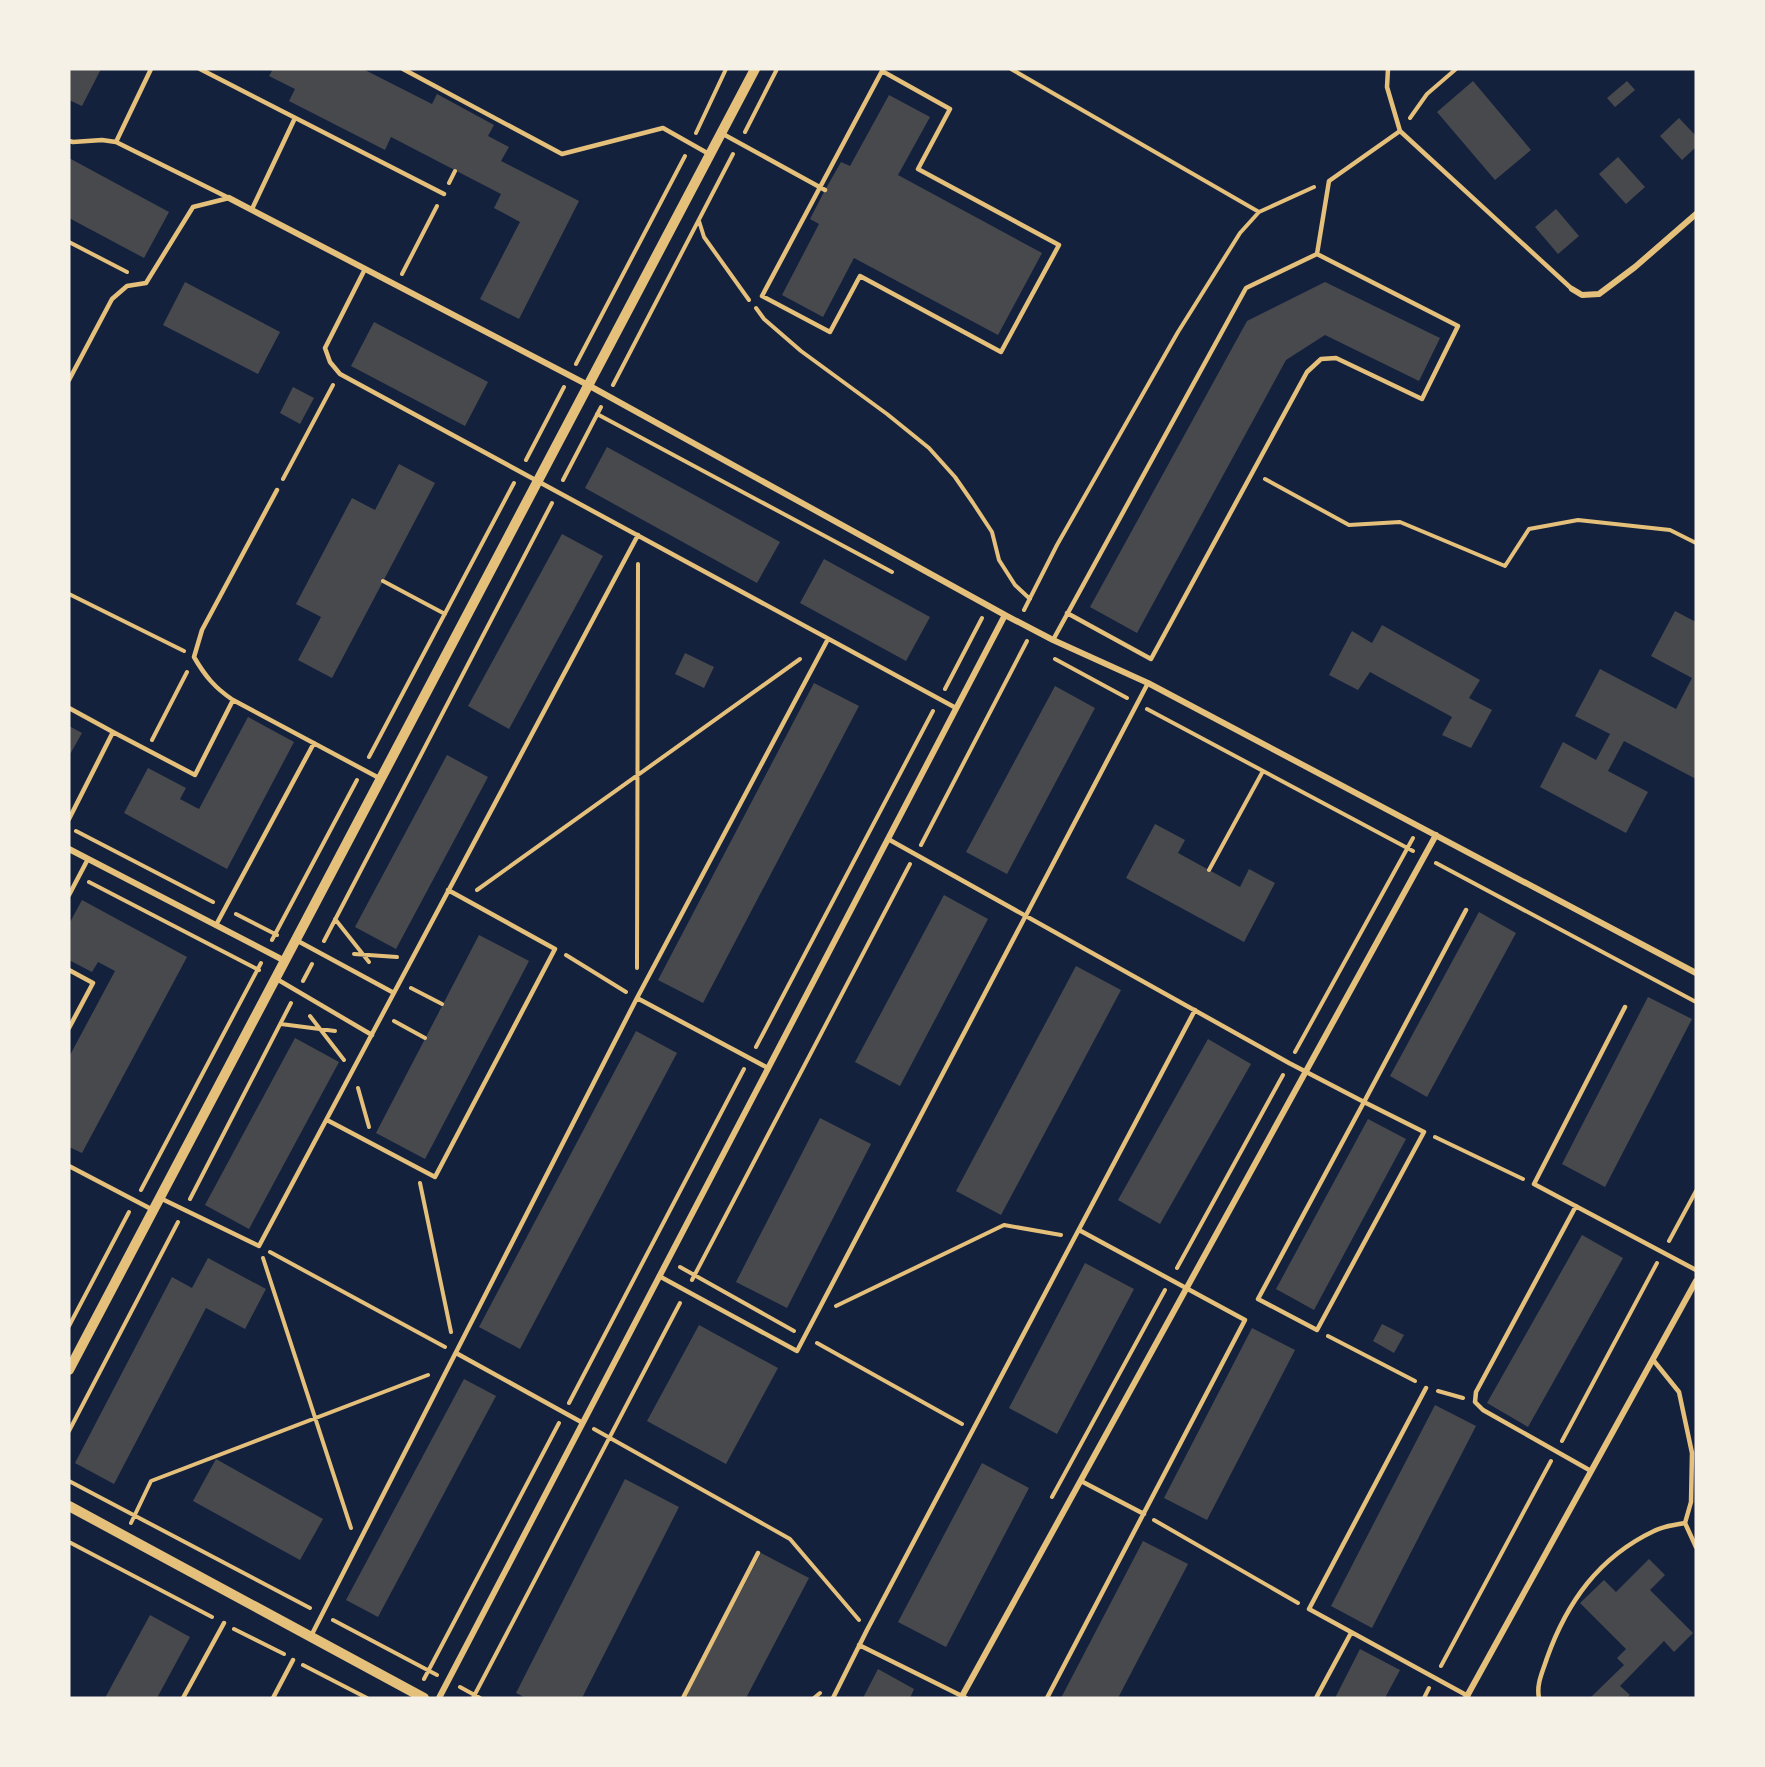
<svg xmlns="http://www.w3.org/2000/svg" width="1765" height="1767" viewBox="0 0 1765 1767" font-family="Lato,sans-serif">
<style>
.building{fill:#48494c}
.lines{fill:none;stroke-linecap:round;stroke-linejoin:round}
.path{stroke:#e5c07b;stroke-width:4}
.service{stroke:#e5c07b;stroke-width:4.5}
.minor{stroke:#e5c07b;stroke-width:6}
.tertiary{stroke:#e5c07b;stroke-width:10}
</style>
<rect width="100%" height="100%" fill="#14213d"/>
<path class="building" d="M 69,69 L 101,69 L 82,106 L 69,100 Z
M 273,69 L 363,69 L 432,104 L 437,94 L 494,125 L 488,136 L 509,147 L 501,161 L 579,201 L 519,319 L 480,299 L 520,222 L 494,208 L 501,194 L 391,137 L 385,150 L 289,101 L 295,89 L 269,76 Z
M 1473,81 L 1531,150 L 1495,180 L 1437,112 Z
M 1627,81 L 1635,90 L 1615,107 L 1607,98 Z
M 889,95 L 930,117 L 898,175 L 1042,253 L 998,335 L 854,258 L 823,317 L 782,295 L 819,224 L 810,219 L 825,190 L 841,162 L 850,166 Z
M 1679,118 L 1696,136 L 1696,147 L 1682,160 L 1660,136 Z
M 1618,157 L 1645,187 L 1626,204 L 1599,174 Z
M 69,158 L 169,212 L 144,258 L 69,218 Z
M 1556,209 L 1579,236 L 1558,254 L 1535,227 Z
M 185,282 L 280,332 L 258,374 L 163,325 Z
M 1325,282 L 1440,338 L 1419,381 L 1325,335 L 1286,360 L 1137,633 L 1090,607 L 1247,321 Z
M 374,322 L 488,382 L 465,426 L 351,366 Z
M 293,387 L 314,398 L 300,424 L 280,413 Z
M 607,447 L 780,542 L 757,583 L 585,488 Z
M 399,464 L 435,483 L 332,678 L 298,660 L 321,617 L 296,604 L 352,498 L 375,510 Z
M 562,534 L 603,556 L 509,729 L 468,706 Z
M 824,559 L 930,617 L 906,661 L 800,603 Z
M 1675,611 L 1696,622 L 1696,779 L 1624,741 L 1608,771 L 1648,792 L 1626,833 L 1540,787 L 1563,742 L 1596,760 L 1610,734 L 1575,716 L 1600,669 L 1676,709 L 1692,678 L 1651,656 Z
M 1382,625 L 1480,680 L 1469,698 L 1492,710 L 1471,748 L 1442,735 L 1452,717 L 1370,672 L 1358,690 L 1329,675 L 1352,631 L 1372,643 Z
M 685,653 L 714,667 L 704,688 L 675,674 Z
M 814,683 L 859,706 L 703,1003 L 658,980 Z
M 1055,686 L 1095,708 L 1007,874 L 966,852 Z
M 248,717 L 294,742 L 227,869 L 124,813 L 148,768 L 186,788 L 180,799 L 199,809 Z
M 69,726 L 82,733 L 69,756 Z
M 447,755 L 488,777 L 396,949 L 355,927 Z
M 1155,824 L 1185,840 L 1178,853 L 1240,887 L 1249,869 L 1275,883 L 1244,942 L 1126,878 Z
M 944,895 L 988,919 L 900,1086 L 855,1062 Z
M 82,900 L 187,957 L 82,1153 L 69,1147 L 69,1057 L 115,971 L 98,962 L 92,972 L 69,960 L 69,924 Z
M 1479,912 L 1516,933 L 1427,1097 L 1390,1076 Z
M 479,935 L 529,961 L 425,1159 L 376,1133 Z
M 1076,966 L 1121,990 L 1001,1215 L 956,1191 Z
M 1648,997 L 1692,1019 L 1605,1187 L 1562,1164 Z
M 636,1031 L 677,1053 L 520,1349 L 479,1327 Z
M 295,1038 L 339,1062 L 249,1229 L 205,1205 Z
M 1208,1039 L 1251,1064 L 1160,1224 L 1118,1200 Z
M 820,1118 L 871,1144 L 787,1308 L 736,1282 Z
M 1368,1119 L 1406,1139 L 1314,1310 L 1276,1289 Z
M 1582,1235 L 1623,1258 L 1528,1427 L 1487,1403 Z
M 208,1258 L 266,1289 L 245,1329 L 206,1308 L 114,1484 L 75,1463 L 172,1277 L 192,1288 Z
M 1085,1263 L 1134,1289 L 1057,1434 L 1009,1408 Z
M 1382,1324 L 1404,1335 L 1394,1353 L 1373,1341 Z
M 699,1325 L 778,1368 L 726,1464 L 647,1421 Z
M 1252,1328 L 1295,1350 L 1207,1520 L 1164,1498 Z
M 464,1379 L 496,1396 L 378,1617 L 346,1600 Z
M 1435,1405 L 1476,1426 L 1372,1628 L 1331,1606 Z
M 216,1459 L 323,1519 L 300,1560 L 193,1501 Z
M 982,1463 L 1029,1488 L 946,1647 L 898,1622 Z
M 625,1479 L 679,1507 L 582,1698 L 526,1698 L 516,1693 Z
M 1143,1541 L 1188,1564 L 1118,1698 L 1061,1698 Z
M 761,1553 L 809,1578 L 746,1698 L 685,1698 Z
M 1649,1559 L 1665,1575 L 1650,1590 L 1693,1633 L 1674,1652 L 1664,1641 L 1620,1686 L 1630,1695 L 1626,1698 L 1590,1698 L 1624,1665 L 1617,1658 L 1626,1649 L 1580,1603 L 1604,1580 L 1616,1592 Z
M 150,1615 L 190,1637 L 157,1698 L 105,1698 Z
M 1360,1649 L 1400,1670 L 1385,1698 L 1335,1698 Z
M 878,1669 L 914,1689 L 910,1698 L 863,1698 Z"/>
<g class="lines">
<path class="path" d="M 1011,69 L 1259,212
M 1410,118 L 1427,94 L 1456,69
M 745,132 L 777,69
M 696,133 L 726,69
M 449,183 L 455,171
M 699,221 L 704,237 L 749,300
M 69,242 L 127,272
M 402,274 L 437,206
M 756,308 L 764,319 L 801,351 L 887,414 L 929,448 L 955,477 L 973,503 L 992,532 L 999,560 L 1015,585 L 1030,599
M 576,364 L 685,156
M 613,385 L 733,154
M 597,414 L 892,572
M 526,460 L 564,387
M 283,479 L 333,385
M 1265,479 L 1349,525 L 1400,522 L 1505,566 L 1529,529 L 1578,520 L 1670,530 L 1696,543
M 563,480 L 601,407
M 383,581 L 445,614
M 69,594 L 184,651
M 1024,610 L 1057,545 L 1178,332 L 1240,233 L 1259,212 L 1314,187
M 1055,659 L 1127,698
M 945,689 L 982,618
M 1147,709 L 1413,851
M 152,740 L 187,672
M 369,757 L 514,483
M 76,831 L 213,902
M 921,845 L 1027,641
M 1436,863 L 1696,1002
M 1209,870 L 1263,771
M 89,882 L 259,970
M 477,890 L 800,659
M 236,914 L 277,935
M 335,919 L 369,962
M 272,940 L 357,780
M 324,941 L 552,503
M 354,954 L 397,957
M 566,955 L 626,992
M 637,968 L 638,564
M 303,981 L 312,964
M 411,988 L 442,1004
M 310,1016 L 344,1060
M 394,1021 L 425,1038
M 281,1024 L 335,1031
M 756,1047 L 933,711
M 1295,1052 L 1413,838
M 358,1088 L 369,1127
M 1435,1137 L 1523,1179
M 420,1183 L 451,1332
M 141,1190 L 261,963
M 190,1199 L 291,1003
M 1669,1241 L 1696,1191
M 270,1252 L 445,1347
M 263,1258 L 351,1528
M 680,1267 L 794,1331
M 1177,1268 L 1283,1075
M 692,1280 L 910,864
M 836,1306 L 1004,1225 L 1061,1235
M 69,1326 L 129,1212
M 1328,1336 L 1415,1381
M 817,1343 L 962,1424
M 1438,1391 L 1463,1398
M 569,1403 L 744,1069
M 594,1429 L 790,1539 L 859,1620
M 69,1431 L 178,1222
M 1562,1441 L 1657,1263
M 69,1481 L 310,1608
M 1052,1497 L 1165,1290
M 1154,1520 L 1298,1603
M 131,1523 L 151,1481 L 428,1375
M 69,1542 L 212,1617
M 333,1620 L 437,1675
M 234,1629 L 284,1654
M 303,1665 L 367,1698
M 1441,1666 L 1551,1461
M 424,1679 L 559,1423
M 460,1687 L 480,1698
M 473,1698 L 680,1303
M 814,1698 L 820,1693
M 1424,1698 L 1429,1688"/>
<path class="service" d="M 200,69 L 444,194
M 403,69 L 562,154 L 663,128 L 709,154
M 1388,69 L 1387,87 L 1400,131 L 1572,289
M 882,71 L 950,109 L 918,169 L 1059,245 L 1001,352 L 860,276 L 830,332 L 762,296 Z
M 723,134 L 825,190
M 69,141 L 73,142 L 102,140 L 116,142 L 229,198
M 116,142 L 151,69
M 252,209 L 295,118
M 1317,254 L 1329,181 L 1400,131
M 365,269 L 325,348 L 330,362 L 340,374 L 956,708
M 69,380 L 112,299 L 127,286 L 146,283 L 193,207 L 229,198
M 277,490 L 202,630 L 194,657 C 205,676 215,688 233,700 L 381,779
M 1067,613 L 1151,659 L 1307,372 L 1321,359 L 1336,358 L 1422,399 L 1458,326 L 1317,254
M 1053,640 L 1246,288 L 1317,254
M 69,708 L 113,732
M 69,819 L 113,732 L 195,775 L 233,700
M 888,839 L 1289,1063 L 1364,1102 L 1258,1299 L 1317,1330 L 1424,1132 L 1364,1102 L 1466,910
M 69,895 L 88,859
M 216,925 L 314,743
M 296,940 L 394,993
M 69,970 L 93,983 L 69,1028
M 275,978 L 372,1035
M 637,998 L 828,639
M 1625,1007 L 1534,1184 L 1696,1270
M 327,1120 L 435,1177 L 555,949 L 448,890
M 69,1166 L 153,1210
M 160,1198 L 259,1246 L 638,535
M 1576,1206 L 1476,1392 L 1475,1402 L 1483,1410 L 1591,1471
M 659,1276 L 797,1351 L 1148,683
M 456,1353 L 583,1423
M 1654,1361 L 1679,1392 L 1692,1453 L 1691,1502 L 1685,1523 L 1696,1547
M 1426,1388 L 1309,1609 L 1468,1696 L 1468,1698
M 1081,1481 L 1144,1514
M 311,1636 L 637,998 L 768,1068
M 859,1645 L 966,1698
M 183,1698 L 224,1623
M 273,1698 L 293,1660
M 683,1698 L 758,1553
M 833,1698 L 867,1630 L 1195,1010
M 1047,1698 L 1245,1320 L 1079,1230
M 1316,1698 L 1351,1633
M 1539,1698 C 1536,1684 1543,1671 1547,1658 C 1567,1602 1599,1557 1654,1531 C 1663,1526 1675,1525 1685,1523"/>
<path class="minor" d="M 229,198 L 588,385 L 1005,615 L 1053,640 L 1148,683 L 1696,973
M 1572,289 L 1582,295 L 1599,294 L 1635,267 L 1696,214
M 69,849 L 285,961
M 439,1698 L 1005,615
M 961,1698 L 1436,835
M 1466,1698 L 1696,1281"/>
<path class="tertiary" d="M 69,1370 L 755,69
M 69,1506 L 424,1698"/>
</g>
<rect width="1765" height="1767" fill="none" stroke="#f6f1e7" stroke-width="141"/>
</svg>
